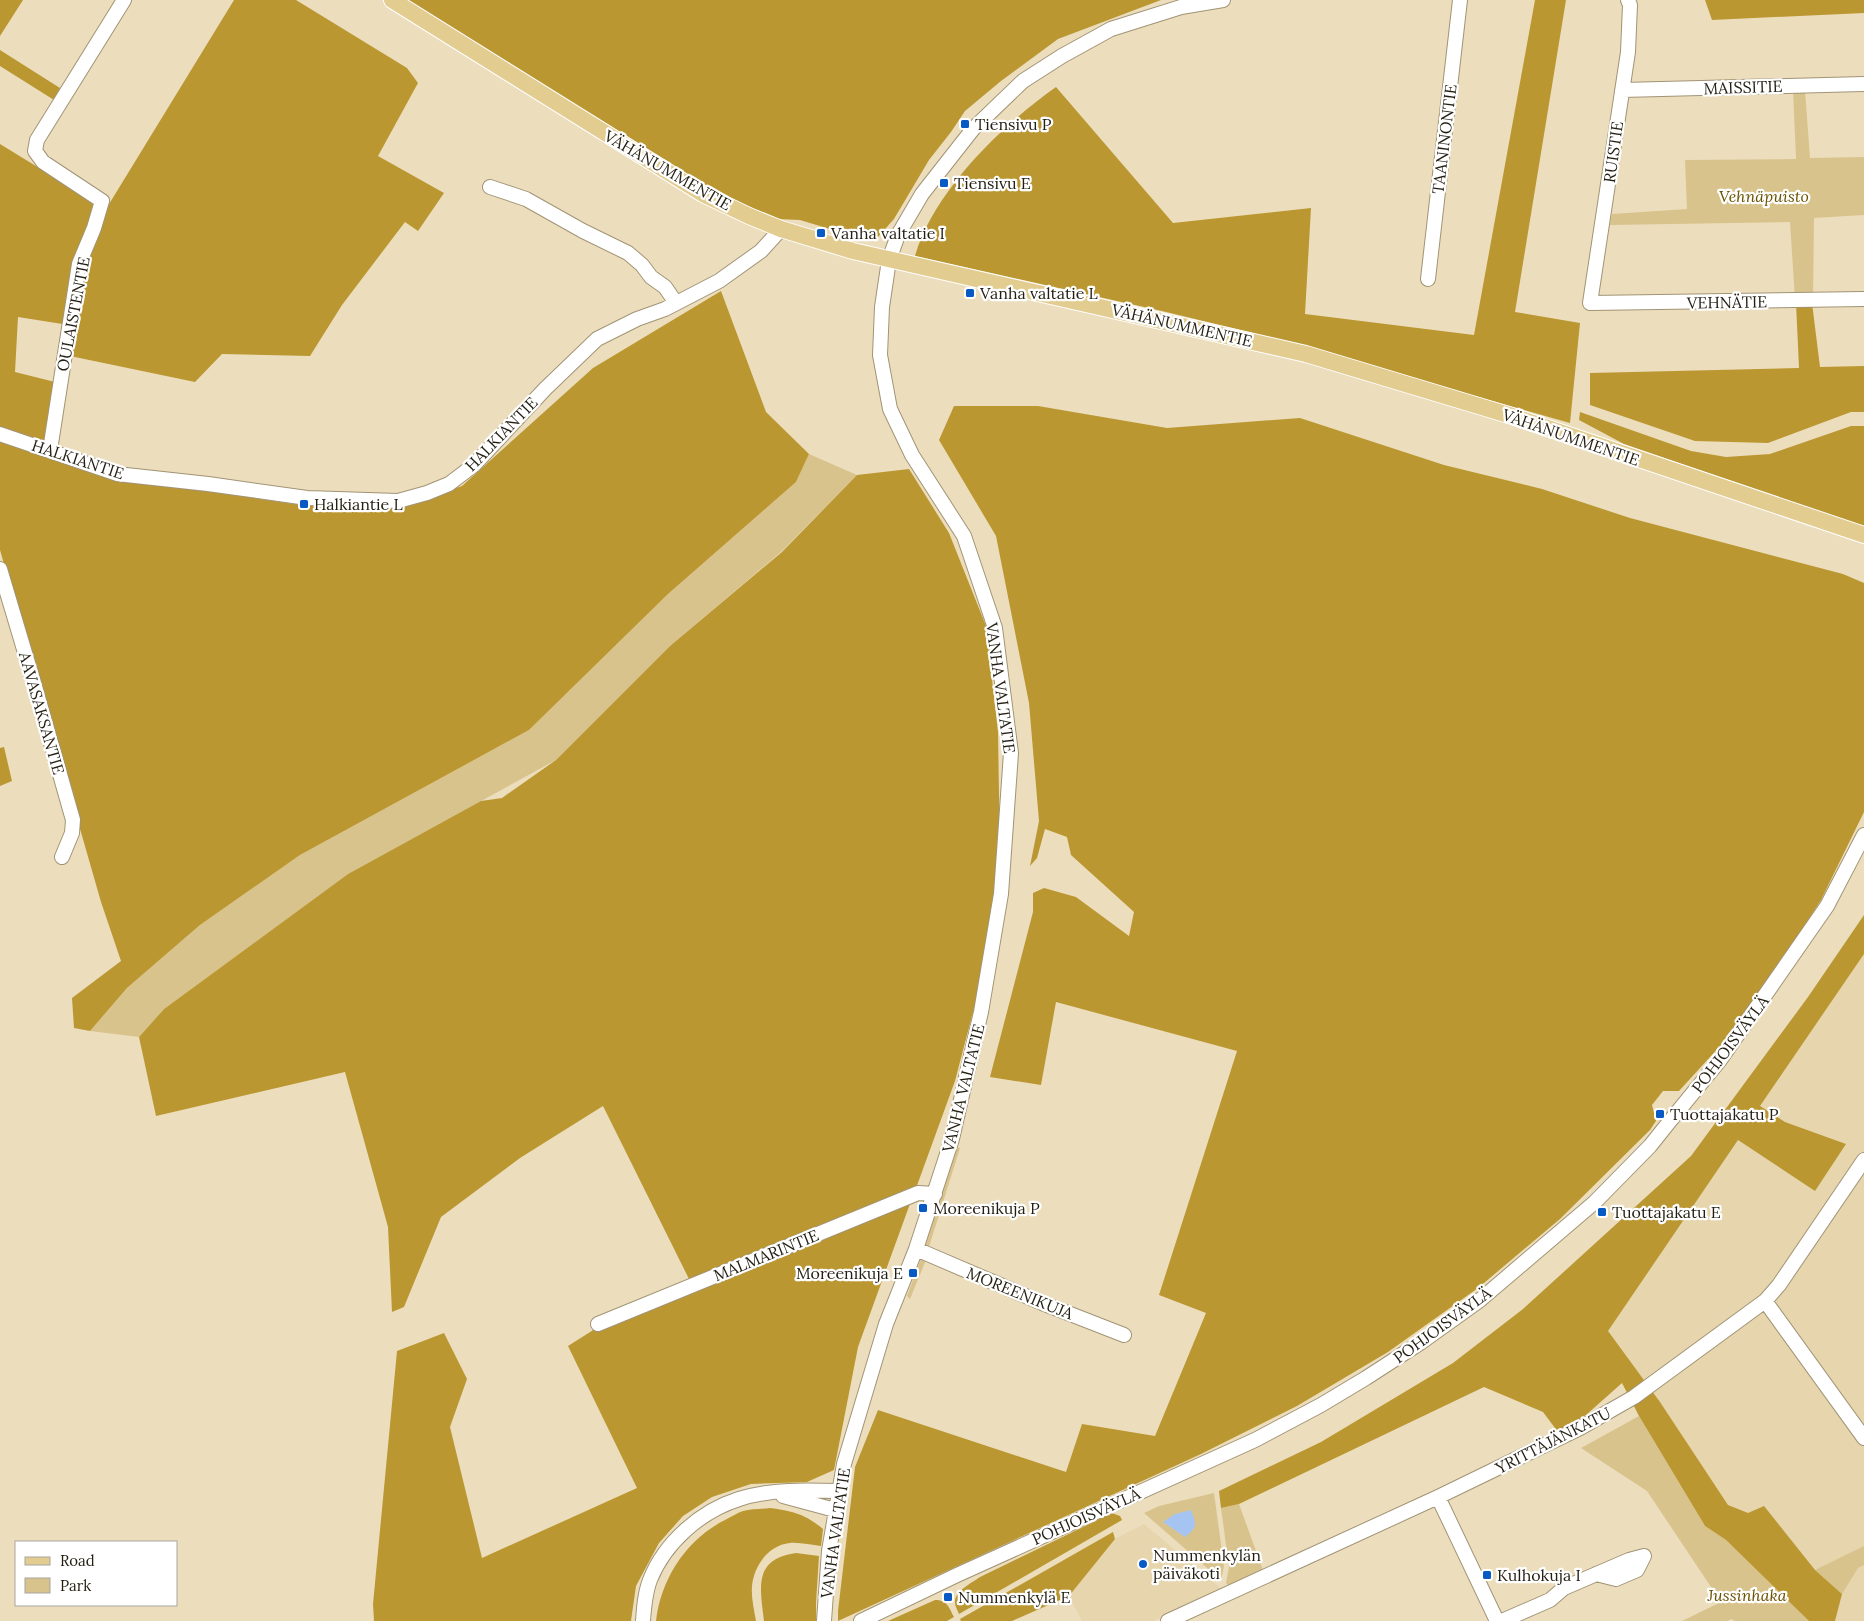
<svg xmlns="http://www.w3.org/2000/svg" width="1864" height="1621" viewBox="0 0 1864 1621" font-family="Lora,serif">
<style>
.built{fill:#e6d5ad}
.green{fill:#d9c38d}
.forest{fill:#bb9732}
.water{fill:#a5c4f2}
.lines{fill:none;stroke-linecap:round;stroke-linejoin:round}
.minor-casing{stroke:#a19475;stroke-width:16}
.major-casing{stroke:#fff;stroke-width:18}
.minor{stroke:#fff;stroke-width:14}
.major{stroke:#e3cc90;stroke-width:16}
.poi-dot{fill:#0759c3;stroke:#fff;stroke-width:2}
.labels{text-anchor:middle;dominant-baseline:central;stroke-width:4.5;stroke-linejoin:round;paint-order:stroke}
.street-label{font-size:16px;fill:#231e12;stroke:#fff}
.poi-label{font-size:16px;fill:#231e12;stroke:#fff;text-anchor:start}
.park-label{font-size:16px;font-style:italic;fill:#6a5100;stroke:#fff}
</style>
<rect width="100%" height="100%" fill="#ecdebd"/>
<path class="built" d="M 1864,954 L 1864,1621 L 1794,1621 L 1728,1505 L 1660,1402 L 1607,1331 L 1738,1140 L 1815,1190 L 1846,1144 L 1785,1122 L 1760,1106 Z
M 1144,1524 L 1223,1590 L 1154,1621 L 1082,1621 L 1069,1596 L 1115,1539 Z"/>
<path class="green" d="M 1805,90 L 1810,158 L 1864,157 L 1864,215 L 1814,218 L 1813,299 L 1795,299 L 1790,222 L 1610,225 L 1612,214 L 1687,209 L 1685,160 L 1796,159 L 1793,91 Z
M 809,454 L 857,475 L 782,551 L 670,646 L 556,760 L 348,874 L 164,1009 L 139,1037 L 90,1031 L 127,988 L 200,925 L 300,855 L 529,730 L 668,594 L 796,482 Z
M 956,1147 L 960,1148 L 928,1250 L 925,1248 L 924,1242 Z
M 921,1259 L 926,1260 L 910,1299 L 907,1296 Z
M 1639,1416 L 1705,1526 L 1726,1540 L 1809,1621 L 1734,1621 L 1732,1619 L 1727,1621 L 1682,1621 L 1721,1602 L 1647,1491 L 1581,1448 Z
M 1214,1493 L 1224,1566 L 1221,1580 L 1144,1513 L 1159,1506 Z
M 1239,1504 L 1264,1573 L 1231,1588 L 1226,1583 L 1229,1567 L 1221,1508 Z
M 1864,1546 L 1864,1565 L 1858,1568 L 1842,1594 L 1815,1570 Z"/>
<path class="forest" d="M 0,0 L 23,0 L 0,36 Z
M 234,0 L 296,0 L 407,68 L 418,83 L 378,156 L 444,193 L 418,231 L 405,222 L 342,305 L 310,356 L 222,354 L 195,382 L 70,356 L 75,326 L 18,317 L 15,372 L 55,382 L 47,442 L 0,429 L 0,144 L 106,209 Z
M 404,0 L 1161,0 L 1058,39 L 1001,81 L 965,111 L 951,132 L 929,160 L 894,219 L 878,237 L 866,240 L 800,220 L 778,219 L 703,187 Z
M 1535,0 L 1566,0 L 1515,312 L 1580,323 L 1570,423 L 1265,336 L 1162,311 L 915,256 C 933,192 1002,125 1056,87 L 1173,223 L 1311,208 L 1305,314 L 1474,335 Z
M 1705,0 L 1864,0 L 1864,13 L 1712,20 Z
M 0,50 L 60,88 L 54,100 L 0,66 Z
M 721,291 L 766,412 L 809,454 L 796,482 L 668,594 L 529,730 L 300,855 L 200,925 L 127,988 L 90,1031 L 74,1028 L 72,998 L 121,961 L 101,902 L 0,550 L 0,441 L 105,476 L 308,506 L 400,506 L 462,486 L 593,368 Z
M 1796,303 L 1812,303 L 1820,367 L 1864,366 L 1864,412 L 1851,412 L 1768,443 L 1695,441 L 1590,405 L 1590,373 L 1799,368 Z
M 954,406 L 1038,406 L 1167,428 L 1300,418 L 1444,465 L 1542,489 L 1630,518 L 1843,574 L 1864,583 L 1864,812 L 1821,900 L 1742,1022 L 1679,1091 L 1663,1091 L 1652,1105 L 1656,1121 L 1650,1130 L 1560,1219 L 1478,1288 L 1388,1352 L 1297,1406 L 1201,1454 L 838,1621 L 838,1611 L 855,1467 L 878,1410 L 1066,1472 L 1082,1424 L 1155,1436 L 1206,1313 L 1159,1295 L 1237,1051 L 1056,1002 L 1041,1085 L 990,1077 L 1033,912 L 1033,893 L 1044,888 L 1076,897 L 1129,936 L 1134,912 L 1071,855 L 1067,837 L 1045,829 L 1037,858 L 1030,866 L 1039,821 L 1029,703 L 996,536 L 939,440 Z
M 1580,412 L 1691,451 L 1726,457 L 1770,454 L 1851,426 L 1864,426 L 1864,527 L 1624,444 L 1579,420 Z
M 909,469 L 949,533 L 986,626 L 998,732 L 1000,856 L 979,989 L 955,1081 L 915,1191 L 690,1281 L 603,1106 L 520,1158 L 441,1217 L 404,1307 L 392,1312 L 388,1227 L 345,1072 L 156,1116 L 139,1037 L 164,1009 L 348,874 L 481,801 L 502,798 L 556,760 L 670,646 L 782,552 L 857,475 Z
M 4,747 L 12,781 L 0,786 L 0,748 Z
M 1864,915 L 1864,954 L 1760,1106 L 1785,1122 L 1846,1144 L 1815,1191 L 1738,1140 L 1608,1331 L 1660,1402 L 1728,1505 L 1748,1513 L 1764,1506 L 1815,1570 L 1842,1594 L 1835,1621 L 1809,1621 L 1726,1540 L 1705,1526 L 1639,1416 L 1622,1383 L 1586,1415 L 1558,1432 L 1543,1412 L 1484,1387 L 1239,1504 L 1221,1508 L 1219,1491 L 1321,1442 L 1453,1363 L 1523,1309 L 1691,1156 L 1808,997 Z
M 911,1201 L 858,1347 L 834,1470 L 807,1482 L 751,1484 L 712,1497 L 683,1516 L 659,1543 L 636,1586 L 631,1621 L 374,1621 L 373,1604 L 397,1351 L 444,1333 L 467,1379 L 450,1427 L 482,1558 L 637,1488 L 568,1346 L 598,1327 Z
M 770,1508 C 793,1511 805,1514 823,1529 L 821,1546 C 811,1545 799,1542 790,1543 C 768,1545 754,1566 752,1586 C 751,1597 754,1610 756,1621 L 656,1621 C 661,1578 687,1539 725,1520 C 731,1517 737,1513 743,1511 C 751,1509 761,1509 770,1508 Z
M 1112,1513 L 1120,1516 L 1122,1520 L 959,1614 C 958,1611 955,1606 955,1603 C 954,1591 972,1583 980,1577 Z
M 1113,1532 L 1115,1539 L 1069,1596 L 1012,1621 L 961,1621 L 960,1619 Z
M 796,1553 L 819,1556 L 816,1603 L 816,1621 L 764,1621 C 760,1588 753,1559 796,1553 Z
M 935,1600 C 947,1600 949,1607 954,1617 L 947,1621 L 888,1621 Z"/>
<path class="water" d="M 1191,1510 C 1196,1524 1198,1527 1185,1537 L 1163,1522 L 1175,1514 Z"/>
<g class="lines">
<defs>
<path id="minor" d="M 1628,0 L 1630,5 L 1628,52 L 1590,303 L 1864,299
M 1622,90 L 1864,84
M 490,187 L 526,199 L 583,231 L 628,253 L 642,265 L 651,277 L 665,287 L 676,303
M 1428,279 L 1460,0
M 0,434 L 117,474 L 208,484 L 307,498 L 398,501 L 427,493 L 449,484 L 474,465 L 545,389 L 597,339 L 637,319 L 665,309 L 719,281 L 761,251 L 781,229
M 50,450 L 79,264 L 94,228 L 102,201 L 43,162 L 35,151 L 37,140 L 124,0
M 0,569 L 34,683 L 73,820 L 72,833 L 62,857
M 916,1249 L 1042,1303 L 1124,1335
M 1765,1301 L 1864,1438
M 598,1324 L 918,1193 L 935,1194
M 783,1496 L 835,1510
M 1438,1497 L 1497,1621
M 643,1621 C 644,1607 645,1593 650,1580 C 665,1542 701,1511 739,1499 C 770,1489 806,1490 838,1491
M 824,1621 L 829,1551 L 844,1464 L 886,1324 L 916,1249 L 952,1139 L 981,1012 L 1001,894 L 1011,753 L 995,628 L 964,536 L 912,455 L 890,409 L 880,355 L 882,307 L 889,260 L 898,235 L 922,194 L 973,129 L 1023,81 L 1062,56 L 1111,29 L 1181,7 L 1223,0
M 861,1621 L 957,1575 L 1255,1440 L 1321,1405 L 1366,1378 L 1420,1343 L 1480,1300 L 1595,1202 L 1650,1146 L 1670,1121 L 1720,1060 L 1827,906 L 1864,835
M 1168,1621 L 1438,1497 L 1580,1428 L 1634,1397 L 1765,1301 L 1779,1285 L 1864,1160
M 1502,1621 L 1550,1600 L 1564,1588 L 1629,1560 L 1644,1556 L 1637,1570 L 1616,1579 L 1596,1574"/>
<path id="major" d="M 392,0 L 703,194 L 749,216 L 781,229 L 853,251 L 1306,354 L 1512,416 L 1864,535"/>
</defs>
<use href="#minor" class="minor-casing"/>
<use href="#major" class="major-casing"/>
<use href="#minor" class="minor"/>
<use href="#major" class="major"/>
</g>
<g class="poi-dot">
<rect x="960" y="119" width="10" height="10" rx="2.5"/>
<rect x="939" y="178" width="10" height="10" rx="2.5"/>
<rect x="816" y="228" width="10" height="10" rx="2.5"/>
<rect x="965" y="288" width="10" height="10" rx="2.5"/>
<rect x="299" y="499" width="10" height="10" rx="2.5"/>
<rect x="1655" y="1109" width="10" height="10" rx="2.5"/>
<rect x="918" y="1203" width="10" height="10" rx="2.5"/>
<rect x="1597" y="1207" width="10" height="10" rx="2.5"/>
<rect x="908" y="1268" width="10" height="10" rx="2.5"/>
<circle cx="1143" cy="1564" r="5"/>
<rect x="1482" y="1570" width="10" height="10" rx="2.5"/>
<rect x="943" y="1592" width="10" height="10" rx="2.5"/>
</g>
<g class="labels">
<g class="street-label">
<text transform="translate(1743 87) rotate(-2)">MAISSITIE</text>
<text transform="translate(1444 139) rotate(-83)">TAANINONTIE</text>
<text transform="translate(1613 152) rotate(-82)">RUISTIE</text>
<text transform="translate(668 170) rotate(30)">VÄHÄNUMMENTIE</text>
<text transform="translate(1727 302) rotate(-1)">VEHNÄTIE</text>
<text transform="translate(73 314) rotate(-79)">OULAISTENTIE</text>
<text transform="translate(1182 325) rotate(13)">VÄHÄNUMMENTIE</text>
<text transform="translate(501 434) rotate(-46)">HALKIANTIE</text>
<text transform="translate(1571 437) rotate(19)">VÄHÄNUMMENTIE</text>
<text transform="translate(78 459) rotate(18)">HALKIANTIE</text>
<text transform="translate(1001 688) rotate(82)">VANHA VALTATIE</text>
<text transform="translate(42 713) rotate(74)">AAVASAKSANTIE</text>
<text transform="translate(1730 1044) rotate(-53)">POHJOISVÄYLÄ</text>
<text transform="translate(963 1088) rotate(-76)">VANHA VALTATIE</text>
<text transform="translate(766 1255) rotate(-22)">MALMARINTIE</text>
<text transform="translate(1020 1293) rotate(22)">MOREENIKUJA</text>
<text transform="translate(1442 1325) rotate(-36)">POHJOISVÄYLÄ</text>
<text transform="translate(1553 1440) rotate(-27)">YRITTÄJÄNKATU</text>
<text transform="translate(1086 1516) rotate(-24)">POHJOISVÄYLÄ</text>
<text transform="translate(835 1533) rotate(-82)">VANHA VALTATIE</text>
</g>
<g class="poi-label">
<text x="975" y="124">Tiensivu P</text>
<text x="954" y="183">Tiensivu E</text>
<text x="831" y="233">Vanha valtatie I</text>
<text x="980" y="293">Vanha valtatie L</text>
<text x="314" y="504">Halkiantie L</text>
<text x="1670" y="1114">Tuottajakatu P</text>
<text x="933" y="1208">Moreenikuja P</text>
<text x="1612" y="1212">Tuottajakatu E</text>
<text x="903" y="1273" text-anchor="end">Moreenikuja E</text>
<text x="1153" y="1555">Nummenkylän<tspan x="1153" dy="18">päiväkoti</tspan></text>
<text x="1497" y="1575">Kulhokuja I</text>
<text x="958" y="1597">Nummenkylä E</text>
</g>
<g class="park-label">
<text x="1764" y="196">Vehnäpuisto</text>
<text x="1747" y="1595">Jussinhaka</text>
</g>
</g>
<rect x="15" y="1541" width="162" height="65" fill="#ffffff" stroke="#a7a5a0"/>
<rect x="25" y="1557" width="25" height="8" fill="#e3cc90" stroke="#a7a5a0"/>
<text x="60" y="1566" font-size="15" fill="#231e12">Road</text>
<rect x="25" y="1578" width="25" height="15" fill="#d9c38d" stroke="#a7a5a0"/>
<text x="60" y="1591" font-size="15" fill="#231e12">Park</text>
</svg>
